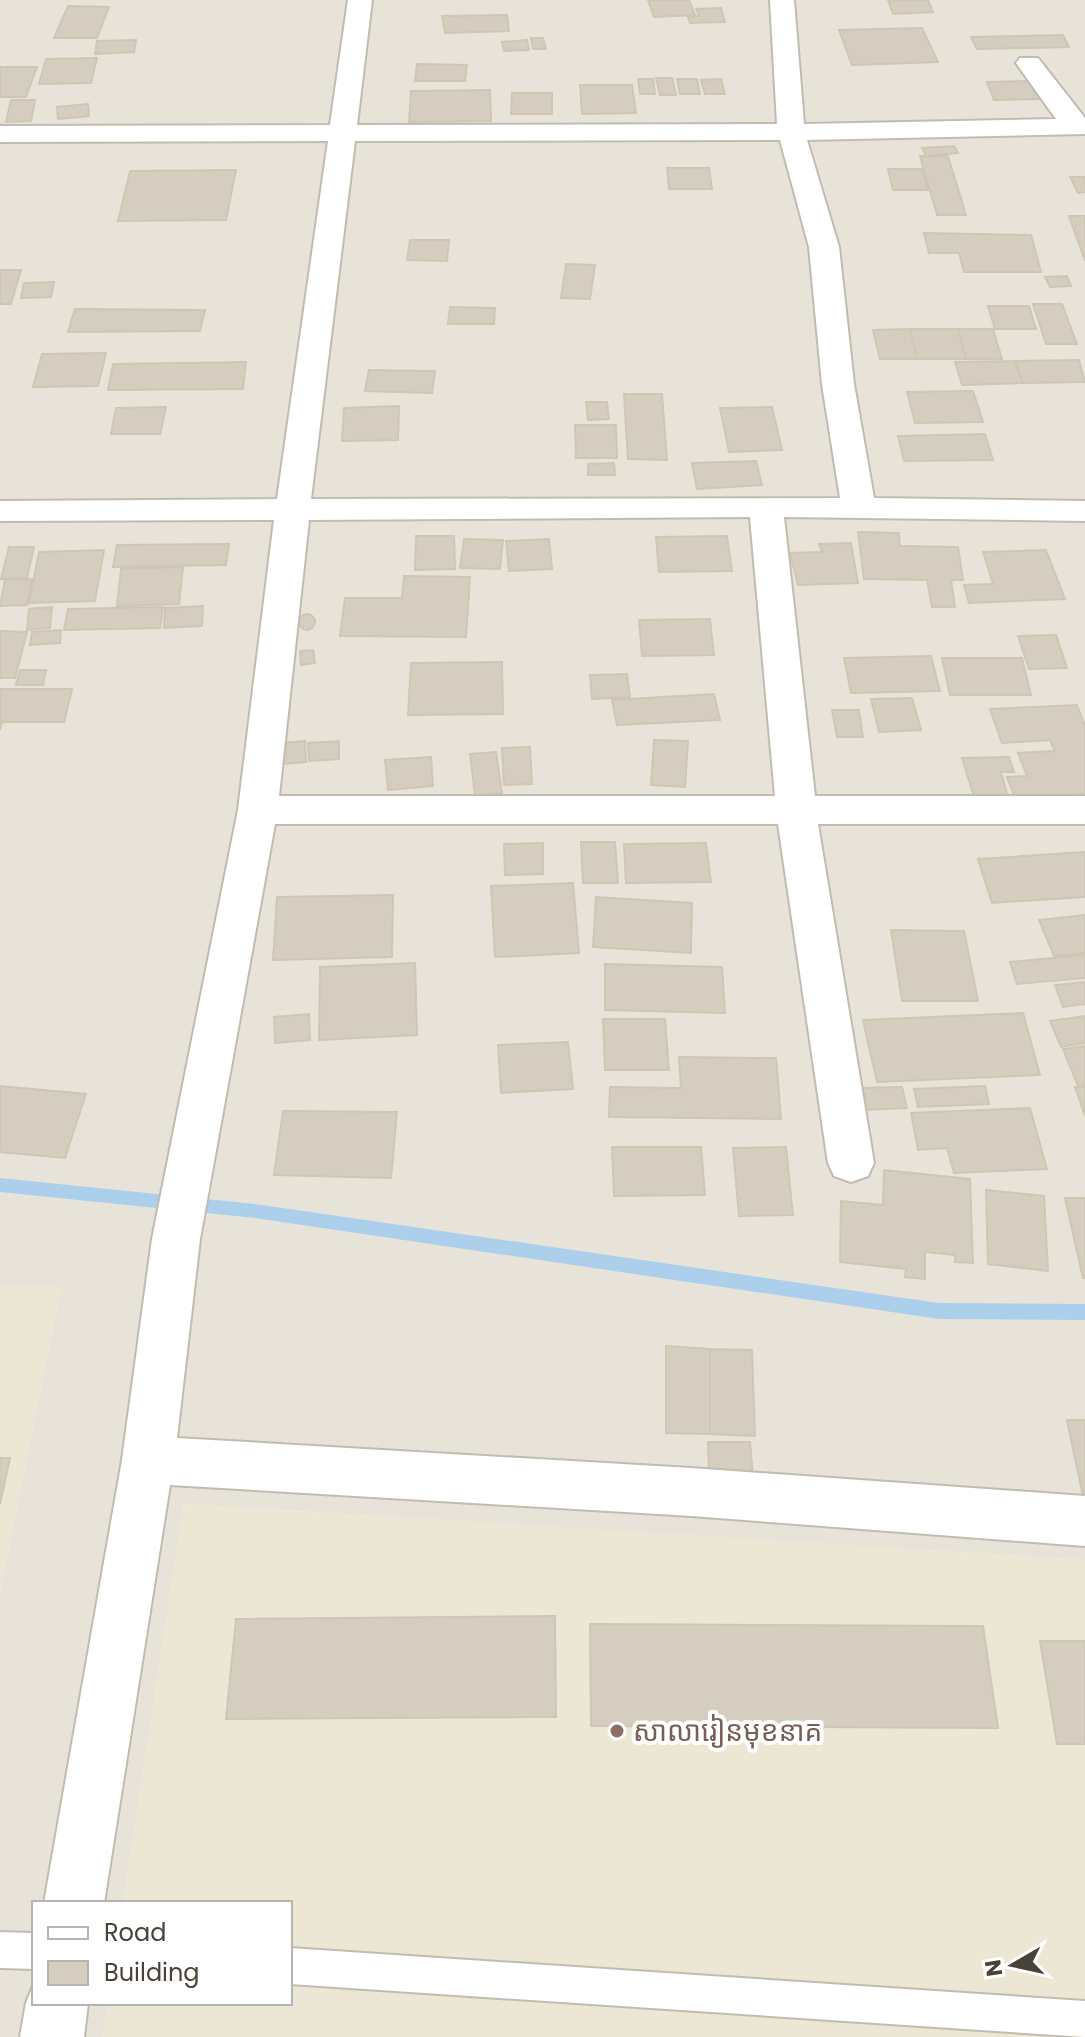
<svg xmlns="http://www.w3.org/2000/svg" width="1085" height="2037" viewBox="0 0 1085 2037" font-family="Poppins,'Noto Sans Khmer',sans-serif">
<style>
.residential{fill:#e8e3d9}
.education{fill:#ece6d5}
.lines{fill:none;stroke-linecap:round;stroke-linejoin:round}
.stream{fill:#accfec;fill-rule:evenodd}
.building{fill:#d5cec0;stroke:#cfc6b4;stroke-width:2}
.service-casing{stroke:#c2bcb0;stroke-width:4}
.minor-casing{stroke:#c2bcb0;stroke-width:4}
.service{fill:#fff;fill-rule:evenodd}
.minor{fill:#fff;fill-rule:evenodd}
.education-dot{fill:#8d6e63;stroke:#fff;stroke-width:3}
.labels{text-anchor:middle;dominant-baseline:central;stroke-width:8;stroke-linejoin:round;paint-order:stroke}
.near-education-label{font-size:28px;fill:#785e54;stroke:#fff;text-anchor:start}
</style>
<rect width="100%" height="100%" fill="#f4f1ea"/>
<path class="residential" d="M 0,0 L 1085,0 L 1085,1560 L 184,1504 L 123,1903 L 34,1903 L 34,2003 L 108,2003 L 103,2037 L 0,2037 L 0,1592 L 61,1287 L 0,1285 Z"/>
<path class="education" d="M 0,1285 L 61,1286 L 0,1592 Z
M 183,1504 L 1085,1560 L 1085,2037 L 103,2037 L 108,2003 L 290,2003 L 290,1903 L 123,1903 Z"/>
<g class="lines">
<path class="stream" d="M 0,1178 L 255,1204 L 939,1303 L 1085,1304 L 1085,1320 L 939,1319 L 255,1218 L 0,1192 Z"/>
</g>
<path class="building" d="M 648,0 L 689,0 L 695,15 L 654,17 Z
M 888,0 L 928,0 L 933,12 L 893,14 Z
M 68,6 L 109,7 L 97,38 L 54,38 Z
M 721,8 L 725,22 L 690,23 L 688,17 L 699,16 L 696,9 Z
M 507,15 L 509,31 L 445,33 L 442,16 Z
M 922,28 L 938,62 L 852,65 L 839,30 Z
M 1063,35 L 1069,47 L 977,49 L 971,37 Z
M 531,38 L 543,38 L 546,49 L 533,49 Z
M 136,40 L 134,52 L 95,54 L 97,41 Z
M 527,40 L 529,50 L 504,51 L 502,42 Z
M 97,58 L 91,83 L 39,84 L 46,59 Z
M 417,64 L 467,65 L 465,81 L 415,81 Z
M 0,67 L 37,67 L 26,97 L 0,97 Z
M 656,78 L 672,78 L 676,95 L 660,95 Z
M 638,79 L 653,79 L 655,94 L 640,94 Z
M 677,79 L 697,79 L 700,94 L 680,94 Z
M 721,79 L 725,94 L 705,94 L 701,80 Z
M 1033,81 L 1041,99 L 994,100 L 987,82 Z
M 580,85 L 632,85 L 636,113 L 582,114 Z
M 490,90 L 491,121 L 409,122 L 411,91 Z
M 512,93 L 552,93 L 552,114 L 511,114 Z
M 11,100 L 35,100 L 31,121 L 6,122 Z
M 88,104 L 89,116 L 58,119 L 57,107 Z
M 954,146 L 958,153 L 926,156 L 922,148 Z
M 920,156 L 948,156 L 966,215 L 937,215 Z
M 667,168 L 709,168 L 712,189 L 669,189 Z
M 888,169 L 922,169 L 928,190 L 893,190 Z
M 236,170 L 226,220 L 118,221 L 130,171 Z
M 1070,177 L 1085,177 L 1085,192 L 1078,193 Z
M 1069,216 L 1085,216 L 1085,261 Z
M 924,233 L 1031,235 L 1041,272 L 964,272 L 959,253 L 929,253 Z
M 410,240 L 449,240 L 447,261 L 407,260 Z
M 566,264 L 595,265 L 590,299 L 561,298 Z
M 0,270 L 21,270 L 11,304 L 0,304 Z
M 1067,276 L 1071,286 L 1050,287 L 1045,277 Z
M 54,282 L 51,297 L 21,298 L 24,283 Z
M 1033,304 L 1062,304 L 1077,344 L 1046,344 Z
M 988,306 L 1029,306 L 1036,329 L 995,329 Z
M 450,307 L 495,308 L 494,324 L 448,324 Z
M 75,309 L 205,310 L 200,331 L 68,332 Z
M 910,329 L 917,359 L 880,359 L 873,330 Z
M 910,329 L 958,329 L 966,359 L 917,359 Z
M 958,329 L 993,329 L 1002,359 L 966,359 Z
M 106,353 L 98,386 L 33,387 L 42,354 Z
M 1079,360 L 1085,382 L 1023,383 L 1015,361 Z
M 1015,361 L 1023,383 L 962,385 L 955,362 Z
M 246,362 L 243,389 L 108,390 L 113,364 Z
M 369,370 L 435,371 L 432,393 L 365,391 Z
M 973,391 L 983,422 L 915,423 L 907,392 Z
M 624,394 L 662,394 L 667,460 L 628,459 Z
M 586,402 L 607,402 L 609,419 L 588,420 Z
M 399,406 L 398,440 L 342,441 L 344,408 Z
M 166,407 L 160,434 L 111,434 L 116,408 Z
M 772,407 L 782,450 L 729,452 L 720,408 Z
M 575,425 L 616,425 L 617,458 L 576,458 Z
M 985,434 L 993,460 L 904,461 L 898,436 Z
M 756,461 L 762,485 L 697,489 L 692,463 Z
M 614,463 L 615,475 L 588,475 L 588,464 Z
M 858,532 L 899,533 L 900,546 L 958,547 L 963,580 L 951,580 L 955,607 L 932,607 L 927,580 L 864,579 Z
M 416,536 L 454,536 L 455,569 L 415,570 Z
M 727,536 L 732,571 L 659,572 L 656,537 Z
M 464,539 L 503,540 L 500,569 L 460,568 Z
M 549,539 L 552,569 L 509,571 L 506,541 Z
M 851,543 L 858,583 L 798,585 L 790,553 L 822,552 L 819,544 Z
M 229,544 L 226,565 L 113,567 L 117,545 Z
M 9,547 L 34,547 L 27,578 L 1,579 Z
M 104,550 L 95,601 L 29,603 L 39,552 Z
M 1046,550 L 1065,599 L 969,603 L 964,585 L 993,584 L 983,552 Z
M 183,567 L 179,604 L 117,606 L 121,569 Z
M 404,576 L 470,577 L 466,637 L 340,636 L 345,598 L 402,598 Z
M 32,579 L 27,605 L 0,606 L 5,580 Z
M 203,606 L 202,626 L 164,628 L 165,608 Z
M 52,607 L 50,628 L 27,630 L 29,609 Z
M 163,607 L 160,628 L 64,630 L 68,609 Z
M299 622a8 8 0 1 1 16 0a8 8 0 1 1-16 0Z
M 710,619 L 714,655 L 642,656 L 639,620 Z
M 61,630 L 60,643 L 30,645 L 32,632 Z
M 0,631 L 27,632 L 15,678 L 0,678 Z
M 1056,635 L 1067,668 L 1029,669 L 1018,636 Z
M 313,650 L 315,663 L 301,665 L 300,651 Z
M 931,656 L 940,691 L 851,693 L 844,658 Z
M 942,658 L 1022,658 L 1031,695 L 950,695 Z
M 502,662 L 503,714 L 408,715 L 411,663 Z
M 20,670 L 46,670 L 43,685 L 16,685 Z
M 627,674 L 630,697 L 592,699 L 590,675 Z
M 0,689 L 72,689 L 64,722 L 2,722 L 0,730 Z
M 714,694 L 720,720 L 617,725 L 612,700 Z
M 912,698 L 921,730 L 879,732 L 871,699 Z
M 1077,705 L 1085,726 L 1085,794 L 1015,798 L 1007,777 L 1027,776 L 1018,753 L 1055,751 L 1050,740 L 1002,743 L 990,709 Z
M 832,710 L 859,710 L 863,737 L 837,737 Z
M 654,740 L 688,741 L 685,787 L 651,785 Z
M 305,741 L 306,762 L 283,764 L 282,743 Z
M 339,741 L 339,759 L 309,761 L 308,743 Z
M 530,747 L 532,784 L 504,785 L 502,748 Z
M 496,752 L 502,793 L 475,795 L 470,754 Z
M 431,757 L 433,786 L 388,790 L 385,760 Z
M 1009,757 L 1014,772 L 1001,772 L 1009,801 L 976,803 L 962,758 Z
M 581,842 L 615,842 L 618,883 L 583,883 Z
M 543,843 L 543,874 L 505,875 L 504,844 Z
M 706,843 L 711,882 L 626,883 L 624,844 Z
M 1085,852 L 1085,897 L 992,903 L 978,859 Z
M 573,883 L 579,953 L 495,957 L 491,886 Z
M 393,895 L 392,957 L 273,960 L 277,897 Z
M 596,897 L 692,903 L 691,953 L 593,947 Z
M 1085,915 L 1085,953 L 1054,956 L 1039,920 Z
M 891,930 L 964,931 L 978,1001 L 902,1001 Z
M 1085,955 L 1085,978 L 1017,984 L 1010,962 Z
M 415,963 L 417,1035 L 319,1040 L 320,967 Z
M 605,964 L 722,967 L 725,1013 L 605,1010 Z
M 1085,982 L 1085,1004 L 1063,1007 L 1055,985 Z
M 1023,1013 L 1040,1075 L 877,1082 L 863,1020 Z
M 309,1014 L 310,1040 L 275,1043 L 274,1017 Z
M 1085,1016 L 1085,1043 L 1061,1047 L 1050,1021 Z
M 603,1019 L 665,1019 L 669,1070 L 605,1070 Z
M 568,1042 L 573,1089 L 501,1093 L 498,1045 Z
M 1085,1046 L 1085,1085 L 1078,1086 L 1063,1049 Z
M 679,1057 L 776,1058 L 781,1119 L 609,1117 L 610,1087 L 681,1088 Z
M 0,1086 L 86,1094 L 65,1158 L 0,1152 Z
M 985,1086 L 989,1104 L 918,1107 L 914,1089 Z
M 1085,1086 L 1085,1116 L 1075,1087 Z
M 902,1087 L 907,1108 L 861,1110 L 857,1088 Z
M 1030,1108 L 1047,1169 L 954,1173 L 947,1148 L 918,1150 L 911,1113 Z
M 283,1111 L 397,1112 L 391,1178 L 274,1175 Z
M 612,1147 L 701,1147 L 705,1195 L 614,1196 Z
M 786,1147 L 793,1215 L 739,1216 L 733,1148 Z
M 884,1170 L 970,1179 L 973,1263 L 955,1262 L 955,1255 L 925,1252 L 925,1279 L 905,1277 L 906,1269 L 840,1262 L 841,1201 L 883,1205 Z
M 986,1190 L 1044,1196 L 1048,1271 L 988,1264 Z
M 1065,1198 L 1085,1198 L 1085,1278 L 1083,1278 Z
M 666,1346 L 710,1349 L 710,1434 L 666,1433 Z
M 710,1349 L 752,1350 L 755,1436 L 710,1434 Z
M 1067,1420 L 1085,1420 L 1085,1506 Z
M 708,1442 L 750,1442 L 753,1477 L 709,1476 Z
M 0,1458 L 10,1458 L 0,1504 Z
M 555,1616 L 556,1717 L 226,1719 L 236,1619 Z
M 590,1624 L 983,1626 L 998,1728 L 591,1726 Z
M 1040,1641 L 1085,1641 L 1085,1744 L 1057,1744 Z"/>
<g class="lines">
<defs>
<path id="service" d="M 0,1932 L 34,1933 L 34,1969 L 0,1968 Z
M 290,1948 L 1085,2001 L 1085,2037 L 290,1984 Z"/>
<path id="minor" d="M 348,0 L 372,0 L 357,125 L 777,124 L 770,0 L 794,0 L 804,124 L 1056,119 L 1016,63 L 1020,58 L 1038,58 L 1085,118 L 1085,134 L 807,140 L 839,247 L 854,384 L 874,498 L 1085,501 L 1085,521 L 784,517 L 815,796 L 1085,796 L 1085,824 L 818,824 L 874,1163 L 868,1176 L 851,1182 L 834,1176 L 828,1163 L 778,824 L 275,824 L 200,1239 L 177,1438 L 691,1468 L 1085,1496 L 1085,1546 L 691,1516 L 170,1485 L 104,1903 L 44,1903 L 122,1460 L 152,1239 L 238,810 L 274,520 L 0,521 L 0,501 L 277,499 L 328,141 L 0,142 L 0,126 L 330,125 ZM 780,140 L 809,247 L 822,384 L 840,498 L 311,499 L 355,141 ZM 750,517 L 775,796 L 279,796 L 309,520 Z
M 34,1983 L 34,2003 L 88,2003 L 84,2037 L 20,2037 L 26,2003 Z"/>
</defs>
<use href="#service" class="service-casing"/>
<use href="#minor" class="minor-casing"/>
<use href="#service" class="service"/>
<use href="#minor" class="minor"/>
</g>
<circle class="education-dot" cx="617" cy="1731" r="8"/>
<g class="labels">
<g class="near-education-label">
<text x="633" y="1731">សាលារៀនមុខនាគ</text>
</g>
</g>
<rect x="32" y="1901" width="260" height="104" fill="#ffffff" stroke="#b6b3b0" stroke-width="2"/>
<rect x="48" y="1927" width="40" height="12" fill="#ffffff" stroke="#b6b3b0" stroke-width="2"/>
<text x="104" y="1941" font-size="24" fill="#484239">Road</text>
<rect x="48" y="1961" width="40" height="24" fill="#d5cec0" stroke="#b6b3b0" stroke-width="2"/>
<text x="104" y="1981" font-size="24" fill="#484239">Building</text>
<g transform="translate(1013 1965) rotate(261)" stroke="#ffffff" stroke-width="6" paint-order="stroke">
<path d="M0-6L14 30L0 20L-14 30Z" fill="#484239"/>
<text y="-12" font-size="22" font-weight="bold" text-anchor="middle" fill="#484239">N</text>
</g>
</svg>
